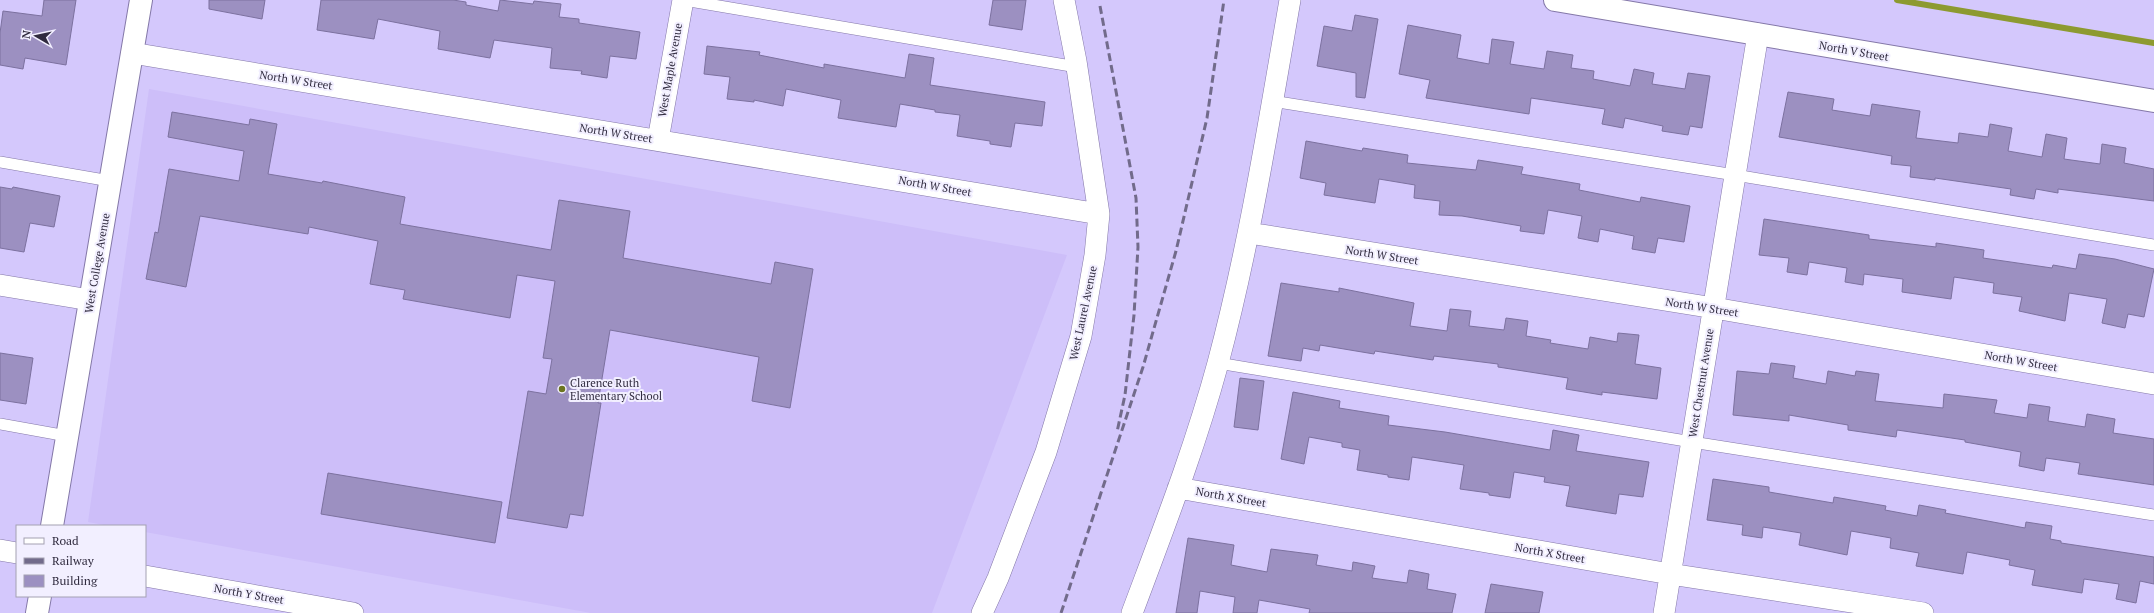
<svg xmlns="http://www.w3.org/2000/svg" width="2154" height="613" viewBox="0 0 2154 613" font-family="'PT Serif',serif">
<style>
.built{fill:#cdbef9}
.lines{fill:none;stroke-linecap:round;stroke-linejoin:round}
.stream{stroke:#8d9a30;stroke-width:6}
.building{fill:#9c90c1;stroke:#7c719f}
.service-casing{stroke:#8478a8;stroke-width:12}
.minor-casing{stroke:#8478a8;stroke-width:22}
.tertiary-casing{stroke:#8478a8;stroke-width:24}
.service{stroke:#fff;stroke-width:11}
.minor{stroke:#fff;stroke-width:21}
.tertiary{stroke:#fff;stroke-width:22}
.rail{stroke:#726b8b;stroke-width:3;stroke-dasharray:8 4;stroke-linecap:butt}
.poi-dot{fill:#6c7520;stroke:#f2efff;stroke-width:1.5}
.labels{text-anchor:middle;dominant-baseline:central;stroke-width:4;stroke-linejoin:round;paint-order:stroke}
.street-label{font-size:11px;fill:#302b3f;stroke:#f2efff}
.poi-label{font-size:11px;fill:#302b3f;stroke:#f2efff;text-anchor:start}
</style>
<rect width="100%" height="100%" fill="#d4c8fc"/>
<path class="built" d="M 149,89 L 1067,255 L 932,613 L 591,613 L 145,532 L 145,526 L 109,526 L 88,522 Z"/>
<g class="lines">
<path class="stream" d="M 1897,0 L 2154,43"/>
</g>
<path class="building" d="M 44,0 L 76,0 L 66,65 L 25,58 L 23,69 L 0,65 L 0,33 L 3,11 L 42,16 Z
M 209,0 L 265,0 L 262,19 L 209,9 Z
M 321,0 L 453,0 L 466,2 L 466,5 L 498,11 L 500,0 L 533,4 L 534,1 L 561,4 L 559,17 L 579,19 L 579,23 L 640,32 L 636,59 L 610,56 L 607,78 L 581,74 L 582,71 L 550,68 L 552,48 L 494,40 L 490,58 L 438,49 L 440,31 L 378,19 L 374,39 L 317,30 Z
M 993,0 L 1026,0 L 1022,30 L 989,25 Z
M 1355,15 L 1378,19 L 1365,98 L 1356,97 L 1356,73 L 1317,66 L 1324,26 L 1352,31 Z
M 1408,25 L 1461,35 L 1457,58 L 1489,64 L 1492,39 L 1514,42 L 1510,64 L 1544,69 L 1547,51 L 1573,55 L 1571,68 L 1594,71 L 1593,79 L 1630,86 L 1634,69 L 1654,73 L 1652,84 L 1685,89 L 1688,73 L 1710,76 L 1702,128 L 1690,126 L 1688,135 L 1662,131 L 1663,126 L 1625,118 L 1623,128 L 1602,124 L 1605,109 L 1531,98 L 1529,114 L 1426,98 L 1430,80 L 1399,74 Z
M 707,46 L 760,52 L 759,55 L 824,68 L 824,64 L 905,78 L 909,54 L 934,58 L 930,85 L 1045,102 L 1042,126 L 1015,123 L 1011,147 L 990,144 L 990,141 L 957,136 L 960,115 L 935,112 L 935,110 L 900,104 L 896,127 L 838,118 L 841,100 L 786,89 L 783,106 L 754,100 L 754,102 L 727,99 L 730,77 L 704,74 Z
M 1788,92 L 1834,99 L 1832,110 L 1870,116 L 1872,104 L 1920,111 L 1916,138 L 1958,143 L 1959,133 L 1988,137 L 1990,124 L 2012,128 L 2008,151 L 2042,157 L 2046,134 L 2067,138 L 2064,159 L 2100,164 L 2102,144 L 2126,148 L 2124,163 L 2154,169 L 2154,201 L 2058,189 L 2058,193 L 2036,189 L 2034,199 L 2010,195 L 2011,189 L 1935,178 L 1935,180 L 1910,177 L 1911,166 L 1891,164 L 1892,156 L 1779,137 Z
M 172,112 L 249,125 L 250,119 L 277,124 L 268,174 L 322,183 L 323,181 L 405,197 L 400,224 L 551,250 L 559,200 L 630,211 L 623,258 L 771,284 L 775,262 L 813,269 L 790,408 L 752,401 L 759,357 L 610,330 L 598,403 L 601,403 L 583,516 L 570,514 L 567,528 L 507,518 L 528,391 L 546,394 L 552,359 L 543,358 L 555,281 L 517,275 L 510,318 L 403,299 L 405,290 L 370,284 L 378,241 L 309,227 L 308,234 L 200,216 L 186,287 L 146,279 L 155,232 L 158,233 L 169,169 L 239,181 L 244,151 L 168,137 Z
M 1306,141 L 1362,151 L 1363,148 L 1408,155 L 1407,163 L 1476,170 L 1478,160 L 1523,167 L 1521,174 L 1580,184 L 1579,190 L 1640,202 L 1641,197 L 1690,206 L 1684,242 L 1658,238 L 1655,253 L 1632,249 L 1634,236 L 1600,229 L 1598,242 L 1578,238 L 1582,216 L 1548,210 L 1544,234 L 1520,231 L 1521,226 L 1462,216 L 1439,215 L 1440,201 L 1414,198 L 1415,185 L 1379,179 L 1375,203 L 1324,195 L 1326,183 L 1300,178 Z
M 0,187 L 12,189 L 13,187 L 60,196 L 54,227 L 30,223 L 24,252 L 0,248 Z
M 1764,219 L 1869,235 L 1869,239 L 1936,247 L 1936,243 L 1984,250 L 1983,258 L 2052,268 L 2053,265 L 2076,269 L 2079,254 L 2115,259 L 2154,269 L 2144,317 L 2128,314 L 2125,328 L 2102,323 L 2107,299 L 2069,293 L 2065,321 L 2019,311 L 2022,297 L 1993,293 L 1994,283 L 1954,277 L 1951,299 L 1902,292 L 1903,279 L 1864,274 L 1863,285 L 1845,282 L 1847,268 L 1809,262 L 1807,275 L 1787,272 L 1789,258 L 1759,255 Z
M 1281,283 L 1339,292 L 1339,288 L 1414,303 L 1410,326 L 1447,331 L 1450,309 L 1471,311 L 1469,326 L 1504,330 L 1506,318 L 1528,321 L 1526,336 L 1551,340 L 1550,343 L 1588,349 L 1590,337 L 1617,342 L 1618,333 L 1639,335 L 1635,364 L 1661,368 L 1657,399 L 1602,392 L 1602,395 L 1566,389 L 1568,378 L 1498,367 L 1498,364 L 1434,356 L 1433,360 L 1375,351 L 1374,354 L 1320,345 L 1319,351 L 1303,348 L 1301,361 L 1268,356 Z
M 0,353 L 33,358 L 26,404 L 0,400 Z
M 1771,363 L 1795,366 L 1793,378 L 1826,384 L 1828,371 L 1855,376 L 1856,371 L 1879,374 L 1875,401 L 1943,408 L 1944,394 L 1997,400 L 1994,413 L 2027,418 L 2029,404 L 2050,407 L 2048,421 L 2085,427 L 2087,414 L 2115,419 L 2113,433 L 2154,439 L 2154,485 L 2078,474 L 2080,463 L 2046,458 L 2044,471 L 2019,466 L 2021,452 L 1965,442 L 1965,440 L 1897,430 L 1896,437 L 1848,430 L 1848,425 L 1789,415 L 1789,421 L 1733,415 L 1737,371 L 1769,374 Z
M 1240,378 L 1264,381 L 1258,430 L 1234,427 Z
M 1293,392 L 1340,401 L 1339,408 L 1389,416 L 1388,425 L 1445,432 L 1550,450 L 1553,430 L 1579,435 L 1576,451 L 1649,462 L 1643,497 L 1619,494 L 1616,514 L 1566,506 L 1570,486 L 1544,482 L 1545,477 L 1514,472 L 1510,498 L 1489,495 L 1489,493 L 1460,489 L 1464,465 L 1412,457 L 1409,480 L 1388,477 L 1388,475 L 1357,470 L 1360,450 L 1342,447 L 1342,443 L 1309,437 L 1304,464 L 1281,459 Z
M 328,473 L 502,502 L 495,543 L 321,514 Z
M 1713,479 L 1769,487 L 1769,492 L 1833,503 L 1834,497 L 1886,506 L 1885,510 L 1917,516 L 1919,505 L 1946,510 L 1945,513 L 2025,528 L 2026,522 L 2052,526 L 2050,539 L 2061,541 L 2061,543 L 2154,557 L 2154,584 L 2140,581 L 2136,603 L 2116,599 L 2119,584 L 2084,579 L 2082,593 L 2032,585 L 2035,570 L 2009,565 L 2010,560 L 1967,552 L 1963,574 L 1916,566 L 1919,553 L 1890,548 L 1891,538 L 1851,531 L 1847,555 L 1799,545 L 1801,533 L 1763,527 L 1762,538 L 1742,535 L 1743,525 L 1707,520 Z
M 1188,538 L 1234,545 L 1231,565 L 1267,572 L 1271,549 L 1318,555 L 1316,565 L 1352,571 L 1353,562 L 1375,566 L 1372,578 L 1407,583 L 1409,570 L 1429,574 L 1427,589 L 1456,594 L 1452,613 L 1309,613 L 1310,609 L 1259,600 L 1257,613 L 1233,613 L 1235,597 L 1200,591 L 1197,613 L 1176,613 Z
M 1491,584 L 1543,592 L 1539,613 L 1485,613 Z"/>
<g class="lines">
<defs>
<path id="service" d="M 684,0 L 1077,67
M 1272,101 L 1735,175 L 2154,245
M 0,162 L 110,181
M 1218,363 L 1692,442 L 2154,515
M 0,424 L 67,436"/>
<path id="minor" d="M 132,53 L 1099,214
M 658,140 L 683,0
M 1249,233 L 1714,308 L 2154,384
M 0,285 L 90,300
M 1178,488 L 1670,574 L 1923,613
M 0,550 L 17,553
M 145,576 L 353,613
M 982,613 L 998,578 L 1046,452 L 1081,336 L 1095,255 L 1099,214 L 1076,61 L 1064,0
M 1132,613 C 1163,530 1195,448 1218,363 C 1250,243 1269,121 1290,0
M 1664,613 L 1758,34"/>
<path id="tertiary" d="M 1555,0 L 2154,101
M 52,526 L 141,0
M 37,613 L 40,596"/>
</defs>
<use href="#service" class="service-casing"/>
<use href="#minor" class="minor-casing"/>
<use href="#tertiary" class="tertiary-casing"/>
<use href="#service" class="service"/>
<use href="#minor" class="minor"/>
<use href="#tertiary" class="tertiary"/>
<path class="rail" d="M 1100,6 L 1136,198 L 1138,247 L 1134,315 L 1125,395 L 1117,432
M 1061,613 L 1143,367 L 1176,251 L 1207,118 L 1224,0"/>
</g>
<circle class="poi-dot" cx="562" cy="389" r="4"/>
<g class="labels">
<g class="street-label">
<text transform="translate(1854 51) rotate(10)">North V Street</text>
<text transform="translate(670 70) rotate(-80)">West Maple Avenue</text>
<text transform="translate(296 80) rotate(9)">North W Street</text>
<text transform="translate(616 133) rotate(9)">North W Street</text>
<text transform="translate(935 186) rotate(10)">North W Street</text>
<text transform="translate(1382 255) rotate(9)">North W Street</text>
<text transform="translate(97 263) rotate(-80)">West College Avenue</text>
<text transform="translate(1702 307) rotate(9)">North W Street</text>
<text transform="translate(1083 313) rotate(-78)">West Laurel Avenue</text>
<text transform="translate(2021 361) rotate(10)">North W Street</text>
<text transform="translate(1701 383) rotate(-81)">West Chestnut Avenue</text>
<text transform="translate(1231 497) rotate(10)">North X Street</text>
<text transform="translate(1550 553) rotate(10)">North X Street</text>
<text transform="translate(249 594) rotate(10)">North Y Street</text>
</g>
<g class="poi-label">
<text x="570" y="383">Clarence Ruth<tspan x="570" dy="13">Elementary School</tspan></text>
</g>
</g>
<rect x="16" y="525" width="130" height="72" fill="#f2efff" stroke="#a4a1b2"/>
<rect x="24" y="538" width="20" height="6" fill="#ffffff" stroke="#a4a1b2"/>
<text x="52" y="545" font-size="12" fill="#302b3f">Road</text>
<rect x="24" y="558" width="20" height="6" fill="#726b8b" stroke="#a4a1b2"/>
<text x="52" y="565" font-size="12" fill="#302b3f">Railway</text>
<rect x="24" y="575" width="20" height="12" fill="#9c90c1" stroke="#a4a1b2"/>
<text x="52" y="585" font-size="12" fill="#302b3f">Building</text>
<g transform="translate(36 36) rotate(279)" stroke="#f2efff" stroke-width="3" paint-order="stroke">
<path d="M0-3L7 15L0 10L-7 15Z" fill="#302b3f"/>
<text y="-6" font-size="11" font-weight="bold" text-anchor="middle" fill="#302b3f">N</text>
</g>
</svg>
